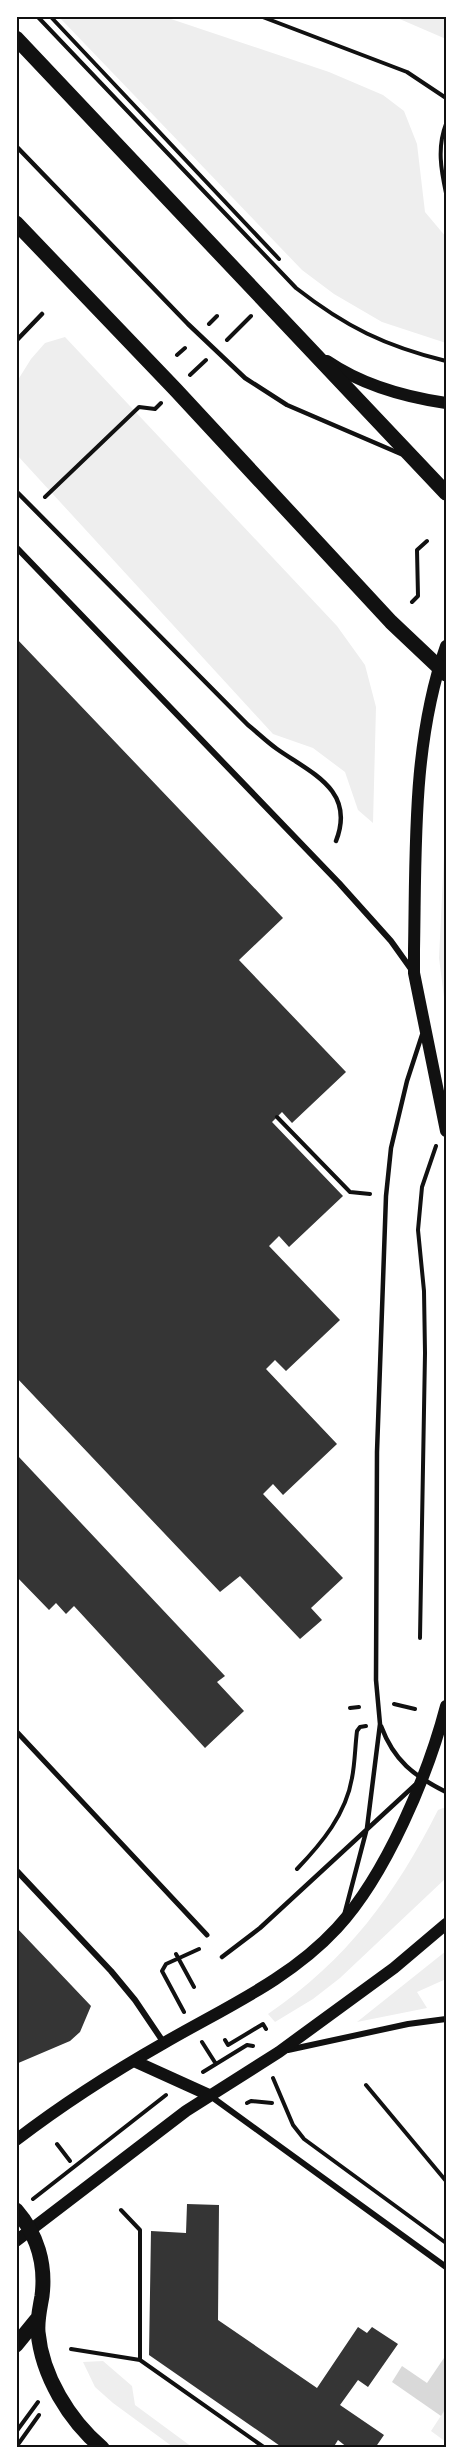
<svg xmlns="http://www.w3.org/2000/svg" width="463" height="2464" viewBox="0 0 463 2464" font-family="Poppins,sans-serif">
<style>
.green{fill:#eee}
.water{fill:#d9d9d9}
.building{fill:#353535}
.lines{fill:none;stroke-linecap:round;stroke-linejoin:round}
.path{stroke:#111;stroke-width:4}
.service{stroke:#111;stroke-width:4.5}
.pedestrian{stroke:#111;stroke-width:5}
.minor{stroke:#111;stroke-width:6}
.secondary{stroke:#111;stroke-width:12}
.primary{stroke:#111;stroke-width:15}
.neatline{fill:none;stroke:#111;stroke-width:2}
</style>
<rect width="100%" height="100%" fill="#fff"/>
<path class="green" d="M 59,17 L 165,17 L 329,72 L 383,95 L 404,111 L 417,144 L 425,212 L 446,237 L 446,343 L 382,322 L 334,294 L 302,270 Z
M 395,17 L 446,17 L 446,39 Z
M 65,337 L 337,626 L 365,665 L 376,707 L 373,823 L 358,810 L 345,772 L 313,748 L 273,734 L 17,455 L 16,383 L 31,359 L 45,343 Z
M 446,814 L 446,1013 L 439,958 Z
M 443,1808 L 446,1809 L 446,1878 L 340,1978 L 313,1999 L 275,2022 L 268,2014 C 347,1960 395,1895 438,1810 Z
M 446,1951 L 446,1979 L 417,1992 L 427,2008 L 357,2022 Z
M 103,2361 L 132,2386 L 135,2405 L 192,2447 L 173,2447 L 113,2403 L 95,2387 L 83,2362 Z
M 446,2408 L 446,2442 L 431,2431 Z"/>
<path class="water" d="M 446,2355 L 446,2408 L 441,2416 L 392,2382 L 402,2366 L 427,2383 Z"/>
<path class="building" d="M 16,638 L 283,918 L 239,960 L 346,1072 L 292,1123 L 282,1112 L 272,1122 L 343,1196 L 289,1247 L 279,1236 L 269,1246 L 340,1320 L 286,1371 L 275,1360 L 266,1369 L 337,1444 L 283,1495 L 273,1484 L 263,1494 L 343,1578 L 311,1608 L 322,1620 L 300,1639 L 240,1576 L 220,1592 L 16,1377 Z
M 18,1456 L 225,1676 L 217,1682 L 244,1711 L 205,1748 L 74,1606 L 66,1614 L 56,1603 L 49,1610 L 16,1576 Z
M 16,1927 L 91,2006 L 80,2032 L 70,2041 L 16,2064 Z
M 187,2204 L 219,2205 L 218,2320 L 317,2388 L 358,2327 L 367,2333 L 372,2327 L 398,2344 L 368,2387 L 358,2380 L 340,2405 L 384,2435 L 375,2448 L 348,2448 L 338,2440 L 333,2448 L 283,2448 L 149,2355 L 151,2231 L 186,2233 Z"/>
<g class="lines">
<path class="path" d="M 37,16 L 296,288 C 346,327 385,346 446,361
M 50,16 L 279,259
M 260,16 L 407,72 L 446,98
M 446,124 C 437,147 441,170 446,193
M 209,324 L 217,316
M 227,340 L 251,316
M 177,355 L 185,348
M 190,375 L 206,360
M 45,497 L 139,407 L 155,409 L 161,403
M 412,602 L 418,596 L 417,550 L 427,541
M 277,1117 L 350,1192 L 370,1194
M 420,1638 L 425,1353 L 424,1291 L 418,1230 L 422,1187 L 436,1146
M 394,1704 L 415,1709
M 350,1708 L 359,1707
M 297,1869 C 322,1843 346,1814 352,1778 C 355,1763 355,1747 357,1731 L 360,1727 L 366,1726
M 176,1954 L 194,1987
M 184,2012 L 162,1971 L 166,1964 L 199,1949
M 225,2040 L 228,2045 L 263,2024 L 266,2029
M 202,2042 L 216,2064
M 203,2072 L 247,2045 L 253,2046
M 273,2078 L 293,2125 L 304,2139 L 446,2243
M 366,2085 L 446,2181
M 247,2103 L 251,2101 L 272,2103
M 57,2144 L 70,2161
M 33,2199 L 166,2095
M 121,2210 L 140,2230 L 140,2360 L 265,2448
M 71,2349 L 140,2360
M 16,2432 L 38,2402
M 19,2443 L 39,2415"/>
<path class="service" d="M 16,146 L 188,324 L 245,378 L 287,405 L 401,454
M 16,341 L 42,314
M 16,491 L 248,725 C 258,733 267,742 277,749 C 311,773 356,790 336,841
M 381,1726 C 394,1761 414,1776 446,1792
M 345,1912 L 367,1828 L 380,1724 L 376,1680 L 377,1452 L 386,1196 L 391,1148 L 407,1081 L 422,1035
M 222,1957 L 260,1928 L 415,1785"/>
<path class="pedestrian" d="M 16,1731 L 207,1935"/>
<path class="minor" d="M 16,547 L 339,883 L 391,941 L 411,969
M 16,1870 L 111,1971 L 135,2000 L 164,2043
M 288,2050 L 408,2024 L 446,2019
M 209,2095 L 446,2267"/>
<path class="secondary" d="M 327,361 C 362,385 405,397 446,403
M 446,646 C 412,743 416,847 414,950 L 414,973 L 446,1131
M 134,2061 L 209,2095
M 16,2140 C 63,2104 113,2072 164,2043 C 224,2008 289,1980 337,1928 C 386,1875 428,1775 446,1706
M 16,2241 L 186,2111 L 279,2052 L 394,1968 L 446,1924"/>
<path class="primary" d="M 16,38 L 446,493
M 16,223 L 175,389 L 391,622 L 446,674
M 16,2210 C 37,2234 46,2264 42,2296 C 40,2308 37,2320 38,2332 C 42,2376 69,2420 102,2448
M 16,2345 L 38,2318"/>
</g>
<rect width="463" height="2464" fill="none" stroke="#ffffff" stroke-width="36"/>
<rect x="18" y="18" width="427" height="2428" class="neatline"/>
</svg>
